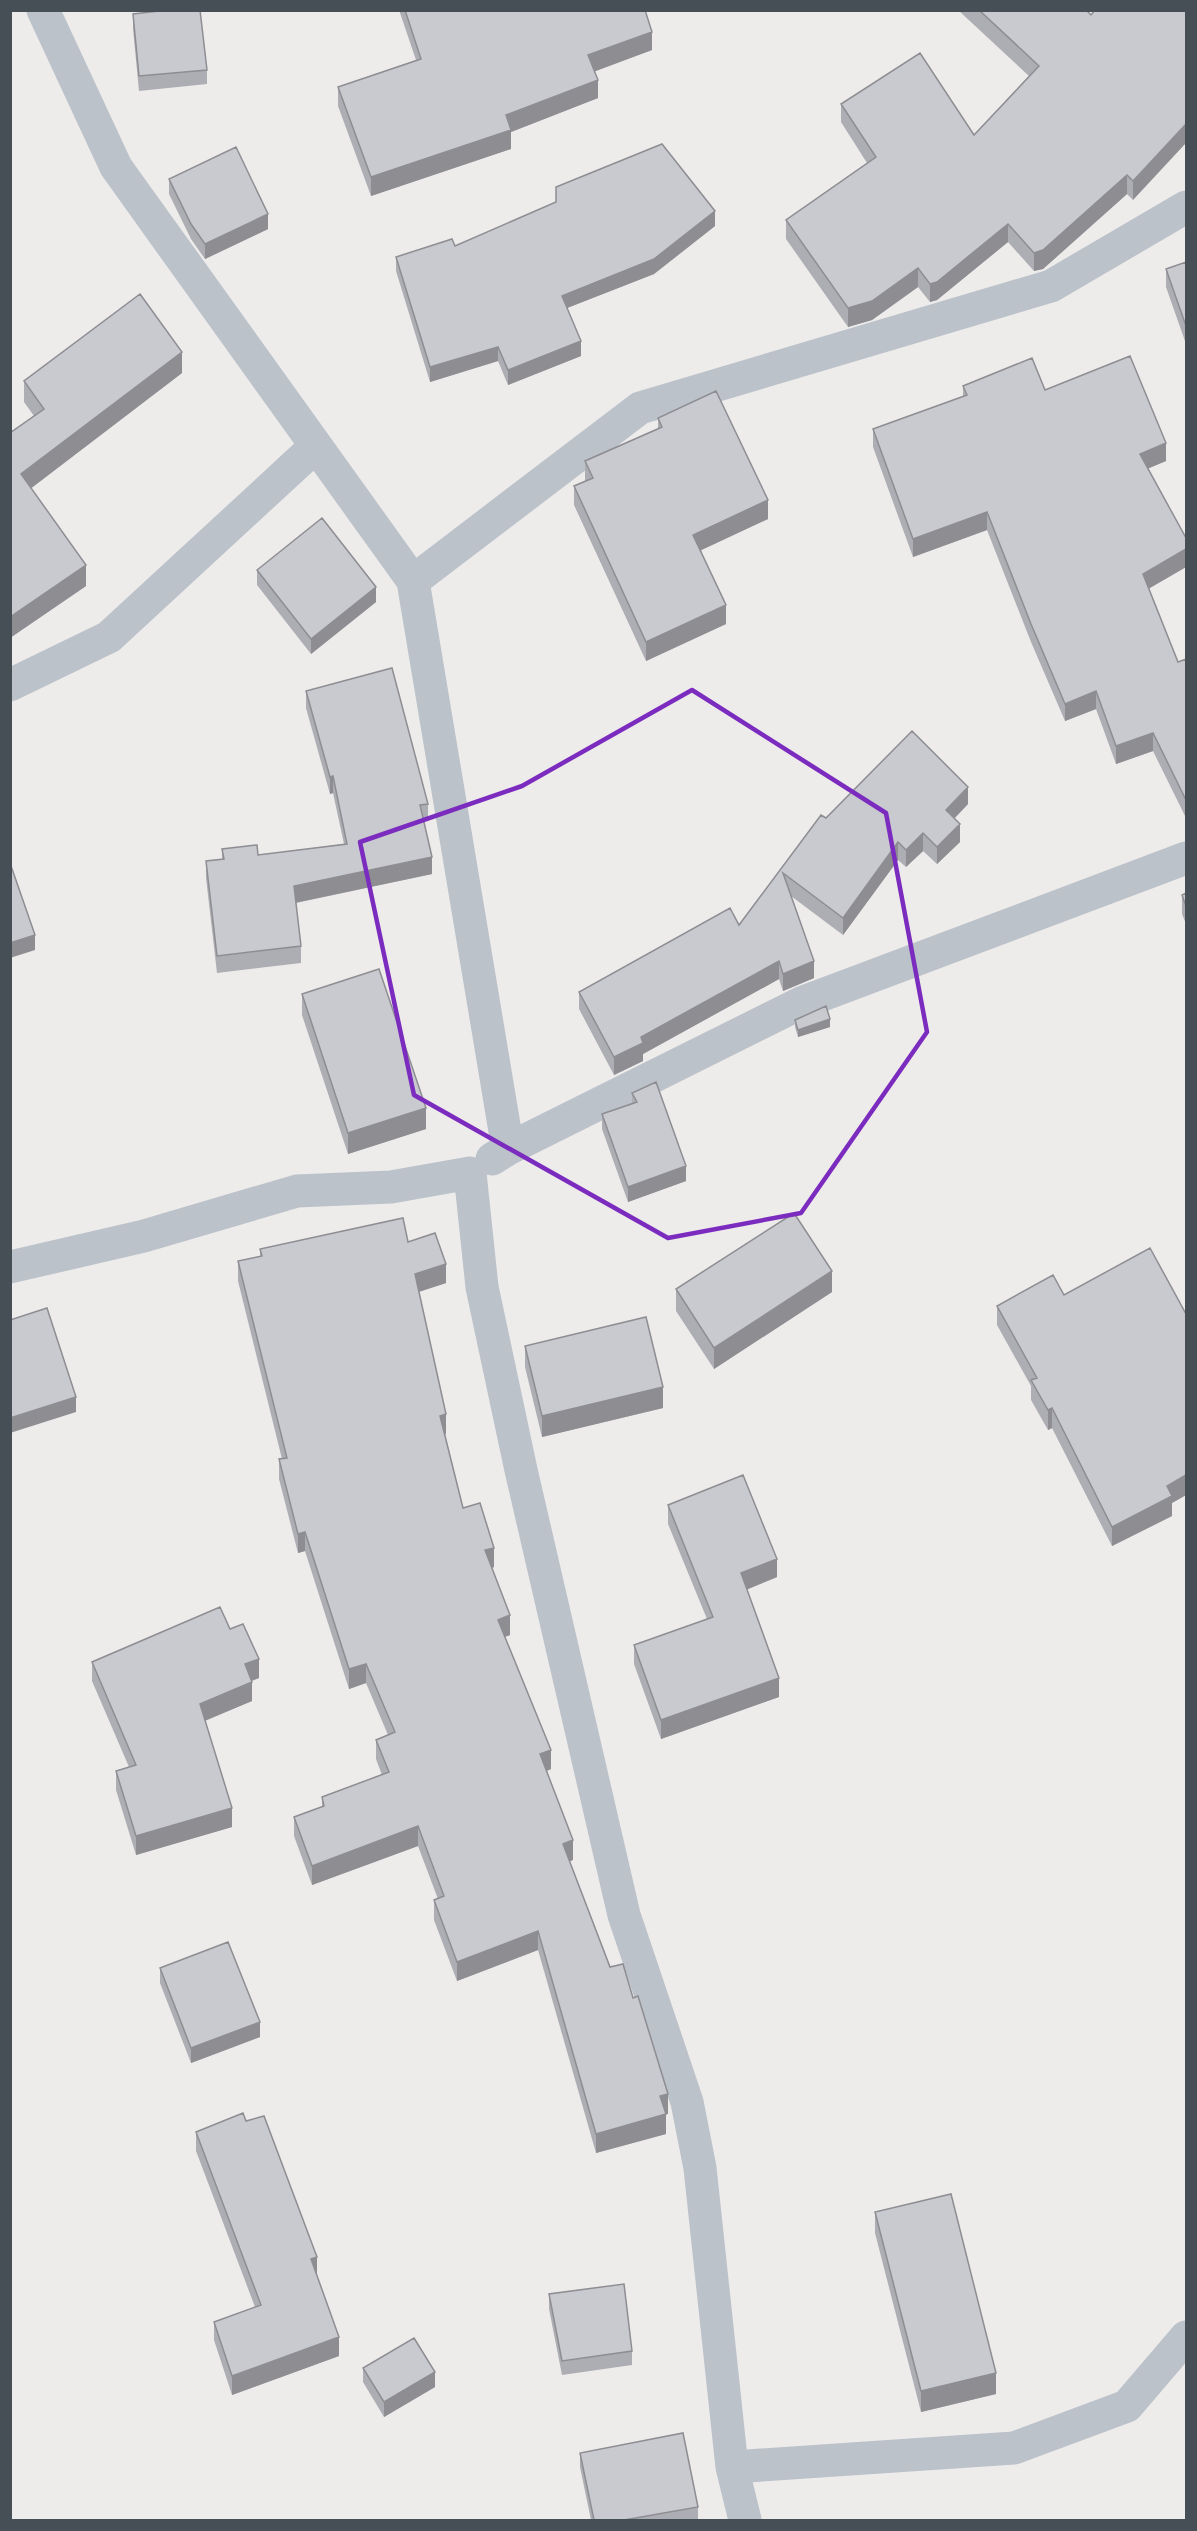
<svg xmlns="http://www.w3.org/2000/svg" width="1197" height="2531" viewBox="0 0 1197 2531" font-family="Quicksand,sans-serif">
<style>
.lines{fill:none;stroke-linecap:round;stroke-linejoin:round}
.minor{stroke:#bbc2c9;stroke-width:33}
.wall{fill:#adaeb3}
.shaded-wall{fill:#8d8d92}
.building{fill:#c9cad0;stroke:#8d8d92;stroke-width:1.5}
.marked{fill:none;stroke:#7b2cbf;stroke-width:4.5;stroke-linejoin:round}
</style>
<rect width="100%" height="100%" fill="#eeebeb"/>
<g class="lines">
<path class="minor" d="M 43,10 L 116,167 L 413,581 L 508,1149
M 413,581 L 640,408 L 1051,286 L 1186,207
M 10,685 L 109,637 L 316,446
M 492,1159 L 508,1149 L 801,1003 L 1186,858
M 10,1267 L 144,1236 L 297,1191 L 391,1187 L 470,1173 L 482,1287 L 521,1470 L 624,1915 L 687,2102 L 700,2168 L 732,2467 L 745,2520
M 732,2467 L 1014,2448 L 1127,2406 L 1186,2337"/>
</g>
<path class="wall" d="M 399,10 L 645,10 L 652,50 L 594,71 L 598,98 L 511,132 L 511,149 L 371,196 L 338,106 L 338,87 L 416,60 Z
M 958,10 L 1086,10 L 1091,15 L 1186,10 L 1133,200 L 1127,194 L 1043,269 L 1034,271 L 1008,242 L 937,300 L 930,302 L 918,287 L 872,320 L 848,327 L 786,239 L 786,220 L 867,163 L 841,122 L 841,104 L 974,135 L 1029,76 Z
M 133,14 L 207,70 L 207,84 L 139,91 L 133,29 Z
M 169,179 L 268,229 L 205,259 L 191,239 L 169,194 Z
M 556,187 L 715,226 L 654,274 L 567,308 L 581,356 L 508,385 L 498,361 L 430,382 L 396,271 L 396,257 L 455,246 L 556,202 Z
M 1186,262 L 1186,344 L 1166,287 L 1166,269 Z
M 182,373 L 31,488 L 86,586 L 10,638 L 10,433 L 34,416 L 24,402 L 24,381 Z
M 963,386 L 1045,390 L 1166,461 L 1148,468 L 1186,538 L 1186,567 L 1148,589 L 1178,662 L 1186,659 L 1186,818 L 1153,751 L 1116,764 L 1096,709 L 1065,721 L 1031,642 L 987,530 L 913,557 L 873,447 L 873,429 L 963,397 Z
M 658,418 L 768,519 L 701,550 L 726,624 L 646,661 L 574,505 L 574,486 L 585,481 L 585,461 L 658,429 Z
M 257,570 L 376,602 L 311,654 L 257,585 Z
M 306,691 L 428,804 L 428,821 L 424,821 L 432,874 L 296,903 L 301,946 L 301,963 L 217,973 L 206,878 L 206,861 L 222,859 L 222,849 L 258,855 L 344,844 L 333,793 L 330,794 L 306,708 Z
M 968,804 L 954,819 L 960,842 L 937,864 L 923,851 L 906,867 L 898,860 L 843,935 L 791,896 L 814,978 L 783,991 L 779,979 L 643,1054 L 643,1061 L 614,1075 L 579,1009 L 579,992 L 739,925 L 826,818 Z
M 1186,893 L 1186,924 L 1182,914 L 1182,895 Z
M 302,994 L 426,1129 L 348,1154 L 302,1015 Z
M 795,1020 L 830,1027 L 798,1037 L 795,1027 Z
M 632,1093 L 686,1181 L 628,1202 L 602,1129 L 602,1114 L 632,1103 Z
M 408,1242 L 446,1283 L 419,1292 L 446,1434 L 445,1434 L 463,1508 L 494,1567 L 492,1568 L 510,1635 L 505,1637 L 551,1769 L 547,1771 L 573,1860 L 569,1861 L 668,2114 L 666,2114 L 666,2134 L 596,2153 L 538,1950 L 457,1981 L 434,1920 L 434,1900 L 438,1899 L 418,1846 L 312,1885 L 294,1836 L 294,1817 L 322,1807 L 322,1797 L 382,1775 L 376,1759 L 376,1740 L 388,1735 L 366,1683 L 349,1689 L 305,1551 L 298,1553 L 279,1479 L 279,1459 L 282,1459 L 238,1281 L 238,1261 L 260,1256 L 260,1249 Z
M 676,1289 L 832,1292 L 714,1369 L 676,1311 Z
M 1064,1295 L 1186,1314 L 1186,1495 L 1172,1503 L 1172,1516 L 1112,1546 L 1052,1428 L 1048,1430 L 1031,1400 L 1031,1386 L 997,1325 L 997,1306 Z
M 525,1346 L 663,1408 L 542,1437 L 525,1367 Z
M 668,1505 L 777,1577 L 747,1589 L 779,1697 L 661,1739 L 634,1664 L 634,1645 L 707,1619 L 668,1524 Z
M 230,1629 L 259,1678 L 252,1681 L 252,1701 L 205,1720 L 232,1827 L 136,1855 L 116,1790 L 116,1771 L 129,1767 L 92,1681 L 92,1662 Z
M 160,1968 L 260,2037 L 191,2063 L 160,1983 Z
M 246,2121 L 339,2356 L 232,2395 L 214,2340 L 214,2322 L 255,2307 L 196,2151 L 196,2132 Z
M 875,2212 L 996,2394 L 921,2412 L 875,2233 Z
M 549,2294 L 632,2351 L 632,2365 L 562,2375 L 549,2309 Z
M 363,2368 L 435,2387 L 384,2417 L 363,2382 Z
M 580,2453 L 698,2507 L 698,2520 L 591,2520 L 580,2467 Z"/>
<path class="shaded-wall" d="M 652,32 L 652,50 L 588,74 L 588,55 Z
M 598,80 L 598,98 L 511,132 L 511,149 L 371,196 L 371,177 L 506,115 Z
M 1186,124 L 1186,143 L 1133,200 L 1133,181 Z
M 1127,175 L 1127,194 L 1043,269 L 1034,271 L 1034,253 Z
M 715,211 L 715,226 L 654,274 L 562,310 L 562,296 Z
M 268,214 L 268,229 L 205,259 L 205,244 Z
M 1008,224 L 1008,242 L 937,300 L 930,302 L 930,284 Z
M 918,268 L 918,287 L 872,320 L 848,327 L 848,308 Z
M 581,341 L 581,356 L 508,385 L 508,370 Z
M 498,347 L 498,361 L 430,382 L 430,367 Z
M 182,352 L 182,373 L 21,496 L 21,474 Z
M 1166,443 L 1166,461 L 1140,472 L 1140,454 Z
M 768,500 L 768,519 L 693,554 L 693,535 Z
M 987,512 L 987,530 L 913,557 L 913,539 Z
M 1186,549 L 1186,567 L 1143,592 L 1143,574 Z
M 86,565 L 86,586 L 10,638 L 10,617 Z
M 376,587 L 376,602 L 311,654 L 311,639 Z
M 726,605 L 726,624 L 646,661 L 646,642 Z
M 1096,691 L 1096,709 L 1065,721 L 1065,704 Z
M 1153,733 L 1153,751 L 1116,764 L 1116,746 Z
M 333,776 L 333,793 L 330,794 L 330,777 Z
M 968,787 L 968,804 L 946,827 L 946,810 Z
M 960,824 L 960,842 L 937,864 L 937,847 Z
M 923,833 L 923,851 L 906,867 L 906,850 Z
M 898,842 L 898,860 L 843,935 L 843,918 Z
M 432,857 L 432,874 L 294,903 L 294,886 Z
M 35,935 L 35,950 L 10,958 L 10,943 Z
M 779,961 L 779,979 L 643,1054 L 643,1061 L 614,1075 L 614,1057 L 641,1037 Z
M 814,961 L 814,978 L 783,991 L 783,974 Z
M 830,1019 L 830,1027 L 798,1037 L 798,1030 Z
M 426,1108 L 426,1129 L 348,1154 L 348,1133 Z
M 686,1166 L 686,1181 L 628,1202 L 628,1187 Z
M 446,1264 L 446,1283 L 415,1293 L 415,1274 Z
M 832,1271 L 832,1292 L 714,1369 L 714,1348 Z
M 663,1387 L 663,1408 L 542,1437 L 542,1416 Z
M 76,1397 L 76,1412 L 10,1433 L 10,1418 Z
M 1052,1408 L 1052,1428 L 1048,1430 L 1048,1410 Z
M 446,1414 L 446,1434 L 440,1435 L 440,1416 Z
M 1186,1475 L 1186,1495 L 1172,1503 L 1172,1516 L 1112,1546 L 1112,1527 L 1167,1486 Z
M 305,1532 L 305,1551 L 298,1553 L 298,1534 Z
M 494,1548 L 494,1567 L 485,1570 L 485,1550 Z
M 777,1559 L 777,1577 L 741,1592 L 741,1573 Z
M 510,1615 L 510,1635 L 498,1639 L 498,1620 Z
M 259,1659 L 259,1678 L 245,1683 L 245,1664 Z
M 366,1664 L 366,1683 L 349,1689 L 349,1669 Z
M 779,1678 L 779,1697 L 661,1739 L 661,1720 Z
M 252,1682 L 252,1701 L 200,1723 L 200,1704 Z
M 551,1750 L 551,1769 L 540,1773 L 540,1754 Z
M 232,1808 L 232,1827 L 136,1855 L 136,1836 Z
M 418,1826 L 418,1846 L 312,1885 L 312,1866 Z
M 573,1840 L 573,1860 L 563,1864 L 563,1844 Z
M 538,1931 L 538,1950 L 457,1981 L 457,1962 Z
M 260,2022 L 260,2037 L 191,2063 L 191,2048 Z
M 668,2094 L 668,2114 L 660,2115 L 660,2096 Z
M 666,2114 L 666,2134 L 596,2153 L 596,2134 Z
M 317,2257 L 317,2276 L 311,2259 Z
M 339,2337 L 339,2356 L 232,2395 L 232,2376 Z
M 435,2372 L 435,2387 L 384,2417 L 384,2402 Z
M 996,2373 L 996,2394 L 921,2412 L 921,2391 Z"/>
<path class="building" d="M 168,10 L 200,10 L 207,70 L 139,76 L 133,14 Z
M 405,10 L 645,10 L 652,32 L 588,55 L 598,80 L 506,115 L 511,130 L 371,177 L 338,87 L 421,59 Z
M 979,10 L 1086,10 L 1091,15 L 1095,10 L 1186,10 L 1186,124 L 1133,181 L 1127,175 L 1043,250 L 1034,253 L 1008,224 L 937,282 L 930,284 L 918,268 L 872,301 L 848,308 L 786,220 L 876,157 L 841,104 L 920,53 L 974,135 L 1039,66 Z
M 662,144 L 715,211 L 654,259 L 562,296 L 581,341 L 508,370 L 498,347 L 430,367 L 396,257 L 452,239 L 455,246 L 556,202 L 556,187 Z
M 236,147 L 268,214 L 205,244 L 191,224 L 169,179 Z
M 1186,262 L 1186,326 L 1166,269 Z
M 140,294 L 182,352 L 21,474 L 86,565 L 10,617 L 10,433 L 44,409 L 24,381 Z
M 1130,356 L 1166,443 L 1140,454 L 1186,538 L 1186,549 L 1143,574 L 1178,662 L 1186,659 L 1186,800 L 1153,733 L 1116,746 L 1096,691 L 1065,704 L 1031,624 L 987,512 L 913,539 L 873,429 L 967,395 L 963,386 L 1032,358 L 1045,390 Z
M 716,391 L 768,500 L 693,535 L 726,605 L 646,642 L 574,486 L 593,478 L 585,461 L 662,427 L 658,418 Z
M 322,518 L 376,587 L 311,639 L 257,570 Z
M 392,668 L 428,804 L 420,805 L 432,857 L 294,886 L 301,946 L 217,956 L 206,861 L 224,859 L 222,849 L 257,845 L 258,855 L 347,844 L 333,776 L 330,777 L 306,691 Z
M 912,731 L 968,787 L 946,810 L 960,824 L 937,847 L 923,833 L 906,850 L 898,842 L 843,918 L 783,873 L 814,961 L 783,974 L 779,961 L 641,1037 L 643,1043 L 614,1057 L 579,992 L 730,908 L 739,925 L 821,815 L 826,818 Z
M 10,863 L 35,935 L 10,943 Z
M 1186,893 L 1186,906 L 1182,895 Z
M 379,969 L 426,1108 L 348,1133 L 302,994 Z
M 826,1006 L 830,1019 L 798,1030 L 795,1020 Z
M 656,1082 L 686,1166 L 628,1187 L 602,1114 L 637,1102 L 632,1093 Z
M 794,1213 L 832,1271 L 714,1348 L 676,1289 Z
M 403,1218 L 408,1242 L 435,1233 L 446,1264 L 415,1274 L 446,1414 L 440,1416 L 463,1508 L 480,1503 L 494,1548 L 485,1550 L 510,1615 L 498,1620 L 551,1750 L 540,1754 L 573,1840 L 563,1844 L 610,1967 L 623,1964 L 633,1998 L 638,1996 L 668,2094 L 660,2096 L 666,2114 L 596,2134 L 538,1931 L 457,1962 L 434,1900 L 444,1896 L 418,1826 L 312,1866 L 294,1817 L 324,1806 L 322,1797 L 389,1772 L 376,1740 L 395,1732 L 366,1664 L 349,1669 L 305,1532 L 298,1534 L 279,1459 L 287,1458 L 238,1261 L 262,1256 L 260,1249 Z
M 1150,1248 L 1186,1314 L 1186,1475 L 1167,1486 L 1172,1496 L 1112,1527 L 1052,1408 L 1048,1410 L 1031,1380 L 1037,1378 L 997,1306 L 1053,1275 L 1064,1295 Z
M 47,1308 L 76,1397 L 10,1418 L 10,1320 Z
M 646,1317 L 663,1387 L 542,1416 L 525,1346 Z
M 743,1475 L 777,1559 L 741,1573 L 779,1678 L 661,1720 L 634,1645 L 713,1617 L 668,1505 Z
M 220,1607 L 230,1629 L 243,1624 L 259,1659 L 245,1664 L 252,1682 L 200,1704 L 232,1808 L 136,1836 L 116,1771 L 136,1765 L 92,1662 Z
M 228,1942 L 260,2022 L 191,2048 L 160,1968 Z
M 243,2113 L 246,2121 L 264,2116 L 317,2257 L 311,2259 L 339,2337 L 232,2376 L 214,2322 L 261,2305 L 196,2132 Z
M 951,2194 L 996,2373 L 921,2391 L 875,2212 Z
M 624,2284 L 632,2351 L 562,2361 L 549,2294 Z
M 414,2338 L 435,2372 L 384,2402 L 363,2368 Z
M 683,2433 L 698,2507 L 624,2520 L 594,2520 L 580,2453 Z"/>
<path class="marked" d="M 692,690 L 886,813 L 927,1032 L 801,1213 L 668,1238 L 414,1095 L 360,842 L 522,786 Z"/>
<rect width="1197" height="2531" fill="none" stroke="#464e56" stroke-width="24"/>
</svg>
